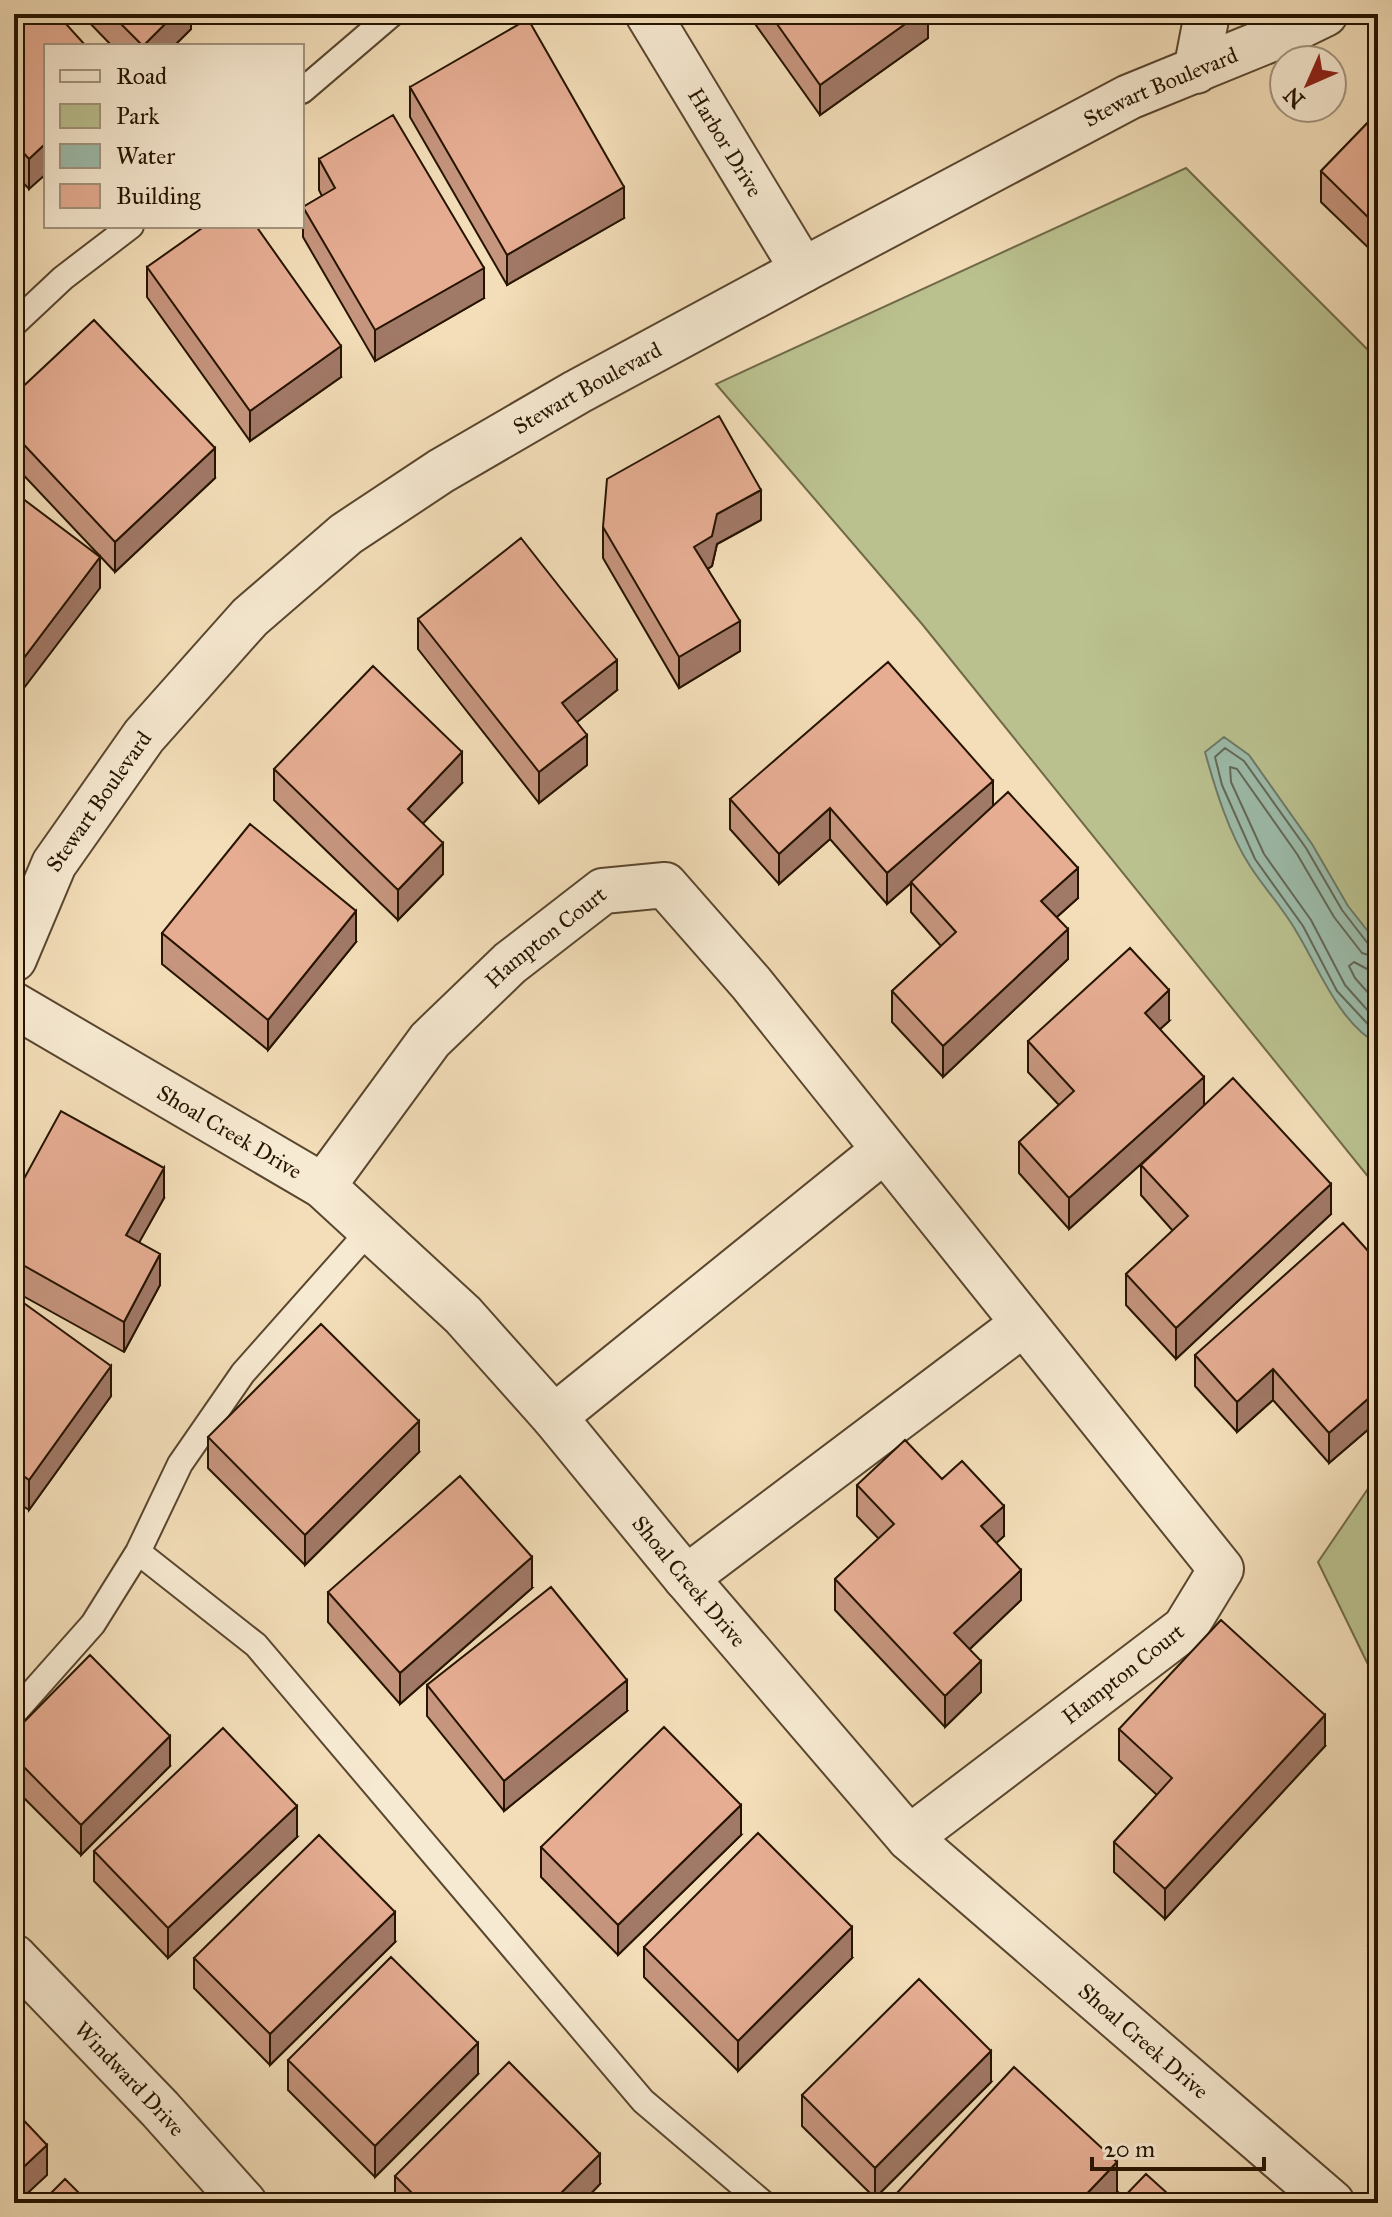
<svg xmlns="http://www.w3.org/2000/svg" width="1392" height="2217" viewBox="0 0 1392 2217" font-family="'IM FELL Great Primer',serif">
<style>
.green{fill:#bac18f;stroke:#706a48;stroke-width:2}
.water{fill:#9cbcab;stroke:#6d7967;stroke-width:2}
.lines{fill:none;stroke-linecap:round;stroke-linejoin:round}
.shore{stroke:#616856;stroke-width:2}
.service-casing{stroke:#59462e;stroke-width:28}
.minor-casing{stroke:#59462e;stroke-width:48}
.service{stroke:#f7ead2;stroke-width:24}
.minor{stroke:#f7ead2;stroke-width:44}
.wall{fill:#c6957e;stroke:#261400;stroke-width:2}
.shaded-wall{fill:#a17967;stroke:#261400;stroke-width:2}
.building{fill:#e6ad93;stroke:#261400;stroke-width:2}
.labels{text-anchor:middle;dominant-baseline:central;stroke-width:7;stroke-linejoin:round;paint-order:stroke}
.street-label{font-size:22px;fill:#261400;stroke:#f7ead2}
</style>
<rect width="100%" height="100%" fill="#f3deb9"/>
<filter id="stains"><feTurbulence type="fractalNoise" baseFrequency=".0025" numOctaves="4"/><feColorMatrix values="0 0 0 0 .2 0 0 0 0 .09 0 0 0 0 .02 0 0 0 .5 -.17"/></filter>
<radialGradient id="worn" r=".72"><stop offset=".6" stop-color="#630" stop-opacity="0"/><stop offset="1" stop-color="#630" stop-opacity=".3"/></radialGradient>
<path class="green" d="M 1186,168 L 1378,360 L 1378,1189 L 922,624 L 716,384 Z
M 1378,1474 L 1378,1685 L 1318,1562 Z"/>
<path class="water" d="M 1224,737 L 1249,755 L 1312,844 L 1348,906 L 1378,944 L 1378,1044 C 1338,1022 1319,968 1296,931 C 1283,908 1264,888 1250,866 C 1229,834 1215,788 1205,752 Z"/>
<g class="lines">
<path class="shore" d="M 1378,948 L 1369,945 L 1342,910 L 1306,848 L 1244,761 L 1225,748 L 1215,757 L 1222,785 L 1255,859 L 1303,926 L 1337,991 L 1378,1035
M 1378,958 L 1362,953 L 1334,917 L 1297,854 L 1237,769 L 1230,767 L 1231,782 L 1264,854 L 1311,920 L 1345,985 L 1378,1022
M 1378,970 L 1367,969 L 1354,962 L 1349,966 L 1355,978 L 1378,1004"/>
<defs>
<path id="service" d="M 302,91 L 392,14
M 14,324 L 63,278 L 131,226
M 138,1552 L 256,1645 L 643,2101 L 763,2203
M 14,1713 L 93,1624 L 138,1552 L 180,1464 L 243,1373 L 369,1231"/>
<g id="minor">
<path id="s1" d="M 648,14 L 803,270"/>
<path d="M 1196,71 L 1207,14"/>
<path id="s2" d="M 14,959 L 54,864 L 144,736 L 250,617 L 346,534 L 441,471 L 577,392 L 803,270 L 1129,97 L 1286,33 L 1325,14"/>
<path id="s3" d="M 14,1005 L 323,1186 L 463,1315 L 554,1417 L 686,1578 L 909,1838 L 1332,2203"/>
<path id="s4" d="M 323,1186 L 430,1040 L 510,963 L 603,891 L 665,885 L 751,983 L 1221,1569 L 1185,1628 L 909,1838"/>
<path d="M 554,1417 L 883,1151"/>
<path d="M 686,1578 L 1023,1324"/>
<path id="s5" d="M 14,1957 L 160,2109 L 244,2203"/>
</g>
</defs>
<use href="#service" class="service-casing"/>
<use href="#minor" class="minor-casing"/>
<use href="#service" class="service"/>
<use href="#minor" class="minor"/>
</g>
<path class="wall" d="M 14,14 L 86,46 L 29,189 L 14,173 Z
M 81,14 L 191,14 L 191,29 L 174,46 L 112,46 Z
M 748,14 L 928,14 L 928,38 L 820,115 Z
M 410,87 L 624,218 L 507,285 L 410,117 Z
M 1378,112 L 1378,257 L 1321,202 L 1321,171 Z
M 319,159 L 484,298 L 375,361 L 303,237 L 303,207 L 322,196 L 319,190 Z
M 147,267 L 341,377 L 250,441 L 147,297 Z
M 14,395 L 215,478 L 115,572 L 14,465 Z
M 761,520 L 717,544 L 712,566 L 708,569 L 740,651 L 679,688 L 603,558 L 603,527 Z
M 418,619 L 617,690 L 577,722 L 587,765 L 539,803 L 418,649 Z
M 274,769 L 462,783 L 423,823 L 443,874 L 398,920 L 274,800 Z
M 730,799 L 993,806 L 1078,898 L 1057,917 L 1068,959 L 943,1077 L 892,1022 L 892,991 L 941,946 L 911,912 L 911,883 L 887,904 L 830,839 L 779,884 L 730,829 Z
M 162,933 L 356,942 L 268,1050 L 162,964 Z
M 1169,1021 L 1160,1029 L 1204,1105 L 1331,1214 L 1176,1359 L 1126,1305 L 1126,1274 L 1173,1231 L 1141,1195 L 1141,1165 L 1152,1154 L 1069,1229 L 1019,1173 L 1019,1142 L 1059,1105 L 1028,1072 L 1028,1041 Z
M 14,1197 L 164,1198 L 139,1242 L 160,1285 L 124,1352 L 14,1291 Z
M 1378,1262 L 1378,1421 L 1329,1463 L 1273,1400 L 1237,1432 L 1195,1386 L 1195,1355 Z
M 14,1296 L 111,1396 L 29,1510 L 14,1500 Z
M 208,1437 L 419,1452 L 305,1565 L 208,1468 Z
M 942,1479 L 1004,1536 L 996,1543 L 1021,1600 L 970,1649 L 981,1692 L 945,1727 L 835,1610 L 835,1579 L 879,1539 L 857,1516 L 857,1485 Z
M 532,1588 L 400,1704 L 328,1622 L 328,1592 Z
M 427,1685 L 627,1711 L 504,1811 L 427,1716 Z
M 1119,1729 L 1325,1746 L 1165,1919 L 1114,1872 L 1114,1842 L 1157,1795 L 1119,1760 Z
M 14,1732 L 170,1766 L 81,1855 L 14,1788 Z
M 741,1835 L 618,1955 L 541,1877 L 541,1847 Z
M 297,1837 L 168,1958 L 94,1881 L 94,1851 Z
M 1378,1936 L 1378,1986 L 1368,1977 L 1368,1946 Z
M 395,1942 L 270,2065 L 194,1988 L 194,1958 Z
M 644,1947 L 852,1958 L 738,2071 L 644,1977 Z
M 1378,2054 L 1378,2095 L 1373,2090 L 1373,2060 Z
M 288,2060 L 478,2074 L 375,2177 L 288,2090 Z
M 991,2082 L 875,2198 L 802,2126 L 802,2095 Z
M 395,2176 L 600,2184 L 582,2203 L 395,2203 Z
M 1117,2192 L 1107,2203 L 896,2203 L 896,2194 Z"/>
<path class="shaded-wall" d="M 175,14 L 191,14 L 191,29 L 174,46 L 143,46 Z
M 919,14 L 928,14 L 928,38 L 820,115 L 820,85 Z
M 46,143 L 46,174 L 29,189 L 29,159 Z
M 624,187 L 624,218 L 507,285 L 507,255 Z
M 484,268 L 484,298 L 375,361 L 375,330 Z
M 341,346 L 341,377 L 250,441 L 250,411 Z
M 215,448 L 215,478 L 115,572 L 115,542 Z
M 761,490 L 761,520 L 717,544 L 712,566 L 694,577 L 694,547 L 717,514 Z
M 100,557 L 100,588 L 14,701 L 14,671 Z
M 740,621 L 740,651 L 679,688 L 679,657 Z
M 617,660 L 617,690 L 562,734 L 562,703 Z
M 587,735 L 587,765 L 539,803 L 539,772 Z
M 462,752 L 462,783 L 408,839 L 408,809 Z
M 993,781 L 993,811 L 887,904 L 887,873 Z
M 830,808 L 830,839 L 779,884 L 779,854 Z
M 443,843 L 443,874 L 398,920 L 398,890 Z
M 1078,868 L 1078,898 L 1041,931 L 1041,901 Z
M 356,911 L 356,942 L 268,1050 L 268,1020 Z
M 1068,929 L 1068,959 L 943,1077 L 943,1046 Z
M 1169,990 L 1169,1021 L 1145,1043 L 1145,1013 Z
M 1204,1077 L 1204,1107 L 1069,1229 L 1069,1198 Z
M 164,1168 L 164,1198 L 126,1266 L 126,1235 Z
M 1331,1184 L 1331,1214 L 1176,1359 L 1176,1328 Z
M 160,1254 L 160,1285 L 124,1352 L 124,1322 Z
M 111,1366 L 111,1396 L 29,1510 L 29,1480 Z
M 1273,1369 L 1273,1400 L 1237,1432 L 1237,1402 Z
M 1378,1390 L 1378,1421 L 1329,1463 L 1329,1433 Z
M 419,1421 L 419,1452 L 305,1565 L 305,1535 Z
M 1004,1506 L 1004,1536 L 981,1557 L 981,1526 Z
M 532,1557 L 532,1588 L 400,1704 L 400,1673 Z
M 1021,1570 L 1021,1600 L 954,1664 L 954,1633 Z
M 981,1661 L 981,1692 L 945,1727 L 945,1696 Z
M 627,1680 L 627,1711 L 504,1811 L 504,1781 Z
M 1325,1715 L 1325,1746 L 1165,1919 L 1165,1889 Z
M 170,1736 L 170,1766 L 81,1855 L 81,1825 Z
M 741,1805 L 741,1835 L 618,1955 L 618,1925 Z
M 297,1806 L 297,1837 L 168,1958 L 168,1928 Z
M 395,1912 L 395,1942 L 270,2065 L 270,2034 Z
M 852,1927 L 852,1958 L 738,2071 L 738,2041 Z
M 478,2043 L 478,2074 L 375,2177 L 375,2146 Z
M 991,2051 L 991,2082 L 875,2198 L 875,2168 Z
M 47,2145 L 47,2175 L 17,2203 L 14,2203 L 14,2176 Z
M 600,2154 L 600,2184 L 582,2203 L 551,2203 Z
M 1117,2162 L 1117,2192 L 1107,2203 L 1078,2203 Z"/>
<path class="building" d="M 14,14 L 57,14 L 86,46 L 46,46 L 46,143 L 29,159 L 14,142 Z
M 111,14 L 175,14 L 143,46 Z
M 770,14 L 919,14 L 820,85 Z
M 528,19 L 624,187 L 507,255 L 410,87 Z
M 1378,112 L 1378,227 L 1321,171 Z
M 393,115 L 484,268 L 375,330 L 303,207 L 335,188 L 319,159 Z
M 205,226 L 256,226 L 341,346 L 250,411 L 147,267 Z
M 94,320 L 215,448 L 115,542 L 14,434 L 14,395 Z
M 719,416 L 761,490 L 717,514 L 712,536 L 694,547 L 740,621 L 679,657 L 603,527 L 607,479 Z
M 14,492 L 100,557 L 14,671 Z
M 521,538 L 617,660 L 562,703 L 587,735 L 539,772 L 418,619 Z
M 888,662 L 993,781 L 887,873 L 830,808 L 779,854 L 730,799 Z
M 373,666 L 462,752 L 408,809 L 443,843 L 398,890 L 274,769 Z
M 1008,792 L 1078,868 L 1041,901 L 1068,929 L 943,1046 L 892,991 L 956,932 L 911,882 Z
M 250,824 L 356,911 L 268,1020 L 162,933 Z
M 1130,948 L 1169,990 L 1145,1013 L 1204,1077 L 1069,1198 L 1019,1142 L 1074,1091 L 1028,1041 Z
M 1233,1078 L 1331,1184 L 1176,1328 L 1126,1274 L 1188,1216 L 1141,1165 Z
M 61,1111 L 164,1168 L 126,1235 L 160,1254 L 124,1322 L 14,1260 L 14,1197 Z
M 1343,1223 L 1378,1262 L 1378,1390 L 1329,1433 L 1273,1369 L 1237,1402 L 1195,1355 Z
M 14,1296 L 111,1366 L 29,1480 L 14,1469 Z
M 321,1324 L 419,1421 L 305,1535 L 208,1437 Z
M 905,1440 L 942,1479 L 962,1461 L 1004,1506 L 981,1526 L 1021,1570 L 954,1633 L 981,1661 L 945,1696 L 835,1579 L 894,1524 L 857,1485 Z
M 460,1476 L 532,1557 L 400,1673 L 328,1592 Z
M 551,1587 L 627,1680 L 504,1781 L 427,1685 Z
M 1221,1620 L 1325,1715 L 1165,1889 L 1114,1842 L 1172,1778 L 1119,1729 Z
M 90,1655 L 170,1736 L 81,1825 L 14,1757 L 14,1732 Z
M 664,1727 L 741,1805 L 618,1925 L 541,1847 Z
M 223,1728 L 297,1806 L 168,1928 L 94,1851 Z
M 758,1833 L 852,1927 L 738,2041 L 644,1947 Z
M 319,1835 L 395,1912 L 270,2034 L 194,1958 Z
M 1378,1936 L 1378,1955 L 1368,1946 Z
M 391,1957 L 478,2043 L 375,2146 L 288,2060 Z
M 919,1979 L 991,2051 L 875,2168 L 802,2095 Z
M 1378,2054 L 1378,2064 L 1373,2060 Z
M 509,2062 L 600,2154 L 551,2203 L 422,2203 L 395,2176 Z
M 1014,2067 L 1117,2162 L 1078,2203 L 906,2203 L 896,2194 Z
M 14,2110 L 47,2145 L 14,2176 Z
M 1146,2174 L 1178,2203 L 1118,2203 Z
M 65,2179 L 89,2203 L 41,2203 Z"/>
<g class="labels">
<g class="street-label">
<text stroke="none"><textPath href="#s2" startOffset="1476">Stewart Boulevard</textPath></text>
<text stroke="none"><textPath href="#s1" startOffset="150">Harbor Drive</textPath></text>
<text stroke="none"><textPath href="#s2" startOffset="828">Stewart Boulevard</textPath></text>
<text stroke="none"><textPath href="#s2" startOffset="180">Stewart Boulevard</textPath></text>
<text stroke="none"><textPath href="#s4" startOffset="336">Hampton Court</textPath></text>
<text stroke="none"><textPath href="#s3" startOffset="250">Shoal Creek Drive</textPath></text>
<text stroke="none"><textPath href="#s3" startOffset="898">Shoal Creek Drive</textPath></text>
<text transform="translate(1123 1674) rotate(-38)">Hampton Court</text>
<text stroke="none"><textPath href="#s3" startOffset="1546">Shoal Creek Drive</textPath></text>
<text stroke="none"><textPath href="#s5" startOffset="168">Windward Drive</textPath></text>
</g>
</g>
<rect width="1392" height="2217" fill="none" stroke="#f3deb9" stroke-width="48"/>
<rect x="16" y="16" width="1360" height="2185" fill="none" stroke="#261400" stroke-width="4"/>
<rect x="24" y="24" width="1344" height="2169" fill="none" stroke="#261400" stroke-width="2"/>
<rect x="44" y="44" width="260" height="184" fill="#f7ead2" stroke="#a3947e" stroke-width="2"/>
<rect x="60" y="70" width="40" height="12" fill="#f7ead2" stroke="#a3947e" stroke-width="2"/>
<text x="116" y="84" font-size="24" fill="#261400">Road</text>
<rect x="60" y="104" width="40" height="24" fill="#bac18f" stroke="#a3947e" stroke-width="2"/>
<text x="116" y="124" font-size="24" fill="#261400">Park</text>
<rect x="60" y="144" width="40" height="24" fill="#9cbcab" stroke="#a3947e" stroke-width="2"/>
<text x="116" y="164" font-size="24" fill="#261400">Water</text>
<rect x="60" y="184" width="40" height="24" fill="#e6ad93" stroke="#a3947e" stroke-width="2"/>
<text x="116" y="204" font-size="24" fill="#261400">Building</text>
<g transform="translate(1308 84) rotate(225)"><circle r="38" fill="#f7ead2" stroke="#a3947e" stroke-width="2"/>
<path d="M0-6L14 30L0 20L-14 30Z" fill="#8f2418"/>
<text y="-12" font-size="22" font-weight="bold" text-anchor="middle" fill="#261400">N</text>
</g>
<path d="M1092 2157v12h172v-12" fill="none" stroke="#261400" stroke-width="4"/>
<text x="1104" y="2157" font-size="24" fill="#261400" stroke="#f7ead2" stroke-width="6" paint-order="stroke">20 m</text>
<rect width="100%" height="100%" filter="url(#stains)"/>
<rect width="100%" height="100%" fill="url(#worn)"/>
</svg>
